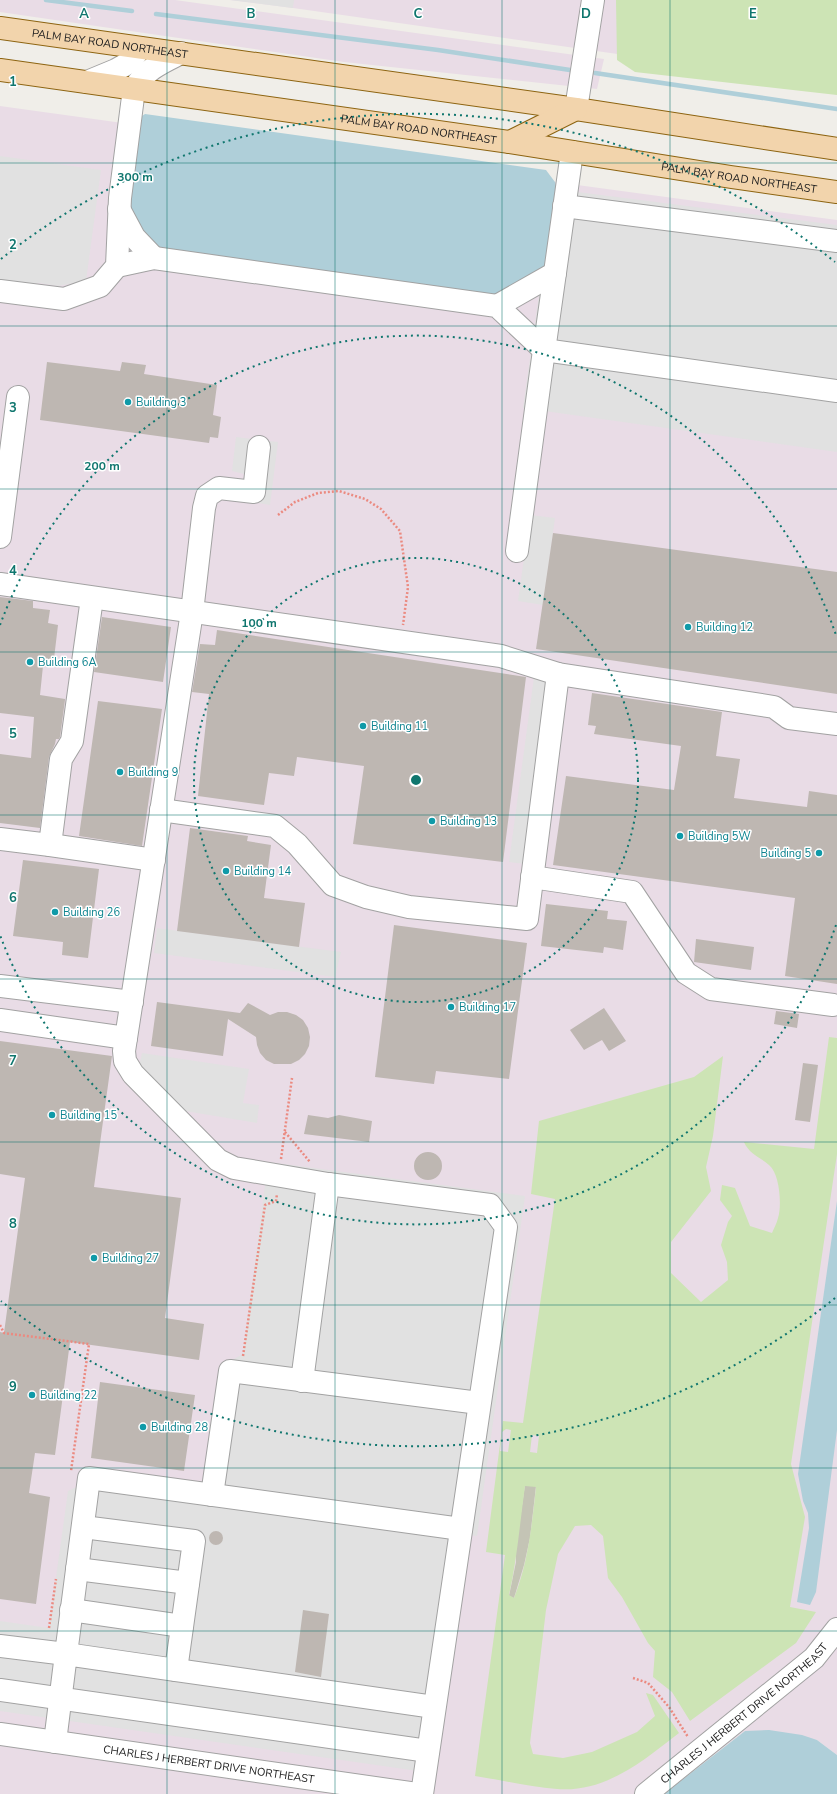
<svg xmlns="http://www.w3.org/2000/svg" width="837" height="1794" viewBox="0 0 837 1794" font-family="'Nunito Sans',sans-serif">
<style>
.industrial{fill:#e9dce6}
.construction{fill:#c4c4b5}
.grass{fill:#cde4b5;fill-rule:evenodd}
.parking{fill:#e1e1e1}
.water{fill:#afcfd9}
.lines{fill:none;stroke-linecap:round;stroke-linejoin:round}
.stream{stroke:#afcfd9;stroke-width:4.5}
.building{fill:#beb7b2}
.minor-casing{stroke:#a2a2a2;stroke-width:24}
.major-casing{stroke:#8d6411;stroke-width:24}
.path{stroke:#eb8a80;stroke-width:2.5;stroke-dasharray:2 2;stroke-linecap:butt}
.minor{stroke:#fff;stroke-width:22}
.major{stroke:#f2d4ac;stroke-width:22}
.grid{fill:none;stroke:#0f766e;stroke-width:1;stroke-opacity:0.55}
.ring{fill:none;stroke:#0f766e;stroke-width:2;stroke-dasharray:2 4}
.culture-dot{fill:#0f9aa8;stroke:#fff;stroke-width:1.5}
.labels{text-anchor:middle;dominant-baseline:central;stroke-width:3;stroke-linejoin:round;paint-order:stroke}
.street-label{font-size:11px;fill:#212121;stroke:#fff}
.culture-label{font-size:11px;fill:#0d838f;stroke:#fff;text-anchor:start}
.grid-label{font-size:13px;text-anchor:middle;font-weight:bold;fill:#0f766e;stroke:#fff;stroke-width:3;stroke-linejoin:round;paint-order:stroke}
.centre{fill:#0f766e;stroke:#fff;stroke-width:2}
.ring-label{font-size:12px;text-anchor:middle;font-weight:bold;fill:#0f766e;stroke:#fff;stroke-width:3;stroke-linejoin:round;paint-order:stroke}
</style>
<rect width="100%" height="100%" fill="#f0eee9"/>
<path class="industrial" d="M 0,0 L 175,0 L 604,59 L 597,89 L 344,62 L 0,12 Z
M 230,0 L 837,0 L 837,85 L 293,8 Z
M 0,106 L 137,125 L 558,193 L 555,182 L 837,220 L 837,1755 L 817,1740 L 745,1731 L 664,1794 L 0,1794 Z"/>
<path class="construction" d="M 525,1485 L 536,1486 L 530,1538 L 524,1565 L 514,1598 L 509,1596 L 516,1562 L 516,1548 Z"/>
<path class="grass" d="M 616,0 L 837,0 L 837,95 L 635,72 L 617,60 Z
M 829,1037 L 837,1038 L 837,1154 L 791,1464 L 805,1517 L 790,1607 L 816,1612 L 796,1643 L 690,1721 L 672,1692 L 653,1677 L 655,1651 L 648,1643 L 622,1597 L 608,1578 L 603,1536 L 591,1525 L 575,1526 L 558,1554 L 546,1610 L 530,1743 L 533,1754 L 563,1758 L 592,1752 L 637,1732 L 655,1716 L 646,1693 L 653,1695 L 679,1733 C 643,1761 605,1793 557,1789 C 529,1787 502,1780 475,1776 L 505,1555 L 486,1552 L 503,1421 L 523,1423 L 555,1199 L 531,1194 L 539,1121 L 694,1077 L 723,1056 L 713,1136 L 706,1167 L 711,1191 L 671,1242 L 671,1273 L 701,1302 L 728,1280 L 727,1262 L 721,1245 L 728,1222 L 732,1216 L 720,1200 L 722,1185 L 735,1188 L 750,1226 L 772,1233 C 774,1228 777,1223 778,1218 C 782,1206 780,1174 769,1165 C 760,1157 749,1154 744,1142 L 814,1149 ZM 506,1429 L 511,1430 L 508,1452 L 500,1451 L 502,1432 ZM 532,1435 L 539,1436 L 537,1453 L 530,1452 ZM 525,1486 L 536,1487 C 532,1524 528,1563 514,1598 L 509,1595 C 517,1560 520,1522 525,1486 Z"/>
<path class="parking" d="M 230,0 L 294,0 L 293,8 Z
M 0,156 L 101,170 L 86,281 L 58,286 L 39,283 L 21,287 L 0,284 Z
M 554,189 L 837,225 L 837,452 L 523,408 Z
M 236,437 L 278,442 L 270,505 L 241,500 L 244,474 L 232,471 Z
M 530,515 L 555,518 L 543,605 L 518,601 Z
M 534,677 L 549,680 L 525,864 L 509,862 Z
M 157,928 L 341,952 L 335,977 L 154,953 Z
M 142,1053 L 249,1069 L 243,1103 L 259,1105 L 257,1123 L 185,1111 L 139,1067 Z
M 268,1162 L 525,1196 L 477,1536 L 460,1534 L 425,1772 L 0,1711 L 0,1621 L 49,1628 L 68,1491 L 89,1481 L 207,1497 L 225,1364 L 243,1354 Z"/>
<path class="water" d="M 145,114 L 546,170 L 555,182 L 558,193 L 547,269 L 501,297 L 177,260 L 149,245 L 129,207 L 137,125 L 142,116 Z
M 837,1201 L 837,1430 L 816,1592 L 810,1605 L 797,1602 L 809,1528 L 808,1513 L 803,1501 L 798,1474 Z
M 769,1730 L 802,1735 L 817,1740 L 837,1755 L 837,1794 L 664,1794 L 745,1731 Z"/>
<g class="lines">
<path class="stream" d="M 46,0 L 132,11
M 156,14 L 438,50 L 570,70
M 595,73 L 837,109"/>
</g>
<path class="building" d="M 47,362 L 120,371 L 122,362 L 146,365 L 144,374 L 217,385 L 213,415 L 221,417 L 218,438 L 210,437 L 209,443 L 40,420 Z
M 553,533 L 837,572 L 837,694 L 536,649 Z
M 0,597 L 33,601 L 33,608 L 50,610 L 48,623 L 58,625 L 53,667 L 43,666 L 40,695 L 65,699 L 65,700 L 60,737 L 59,739 L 56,739 L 55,744 L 49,757 L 40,828 L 0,823 L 0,754 L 31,758 L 34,717 L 0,713 Z
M 102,617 L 171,627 L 163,682 L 94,672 Z
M 217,630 L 526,677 L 503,862 L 353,844 L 364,766 L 297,757 L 294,776 L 269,773 L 264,805 L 198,796 L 209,694 L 192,692 L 200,644 L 215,645 Z
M 592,693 L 722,712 L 716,756 L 740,759 L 734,798 L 807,807 L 809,791 L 837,795 L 837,984 L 785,976 L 795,898 L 553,865 L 566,776 L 674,790 L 681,746 L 594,734 L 596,726 L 588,725 Z
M 98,701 L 162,709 L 142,846 L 79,836 Z
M 190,828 L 248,836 L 247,841 L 271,845 L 264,898 L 305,903 L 299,947 L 177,931 Z
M 23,860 L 99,869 L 88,958 L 62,955 L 63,942 L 13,936 Z
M 546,904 L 608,911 L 607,919 L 627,921 L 623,950 L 604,947 L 603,953 L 541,946 Z
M 394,925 L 527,943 L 509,1079 L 436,1071 L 434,1084 L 375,1077 Z
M 696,939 L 754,947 L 751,970 L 694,962 Z
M 157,1002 L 240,1013 L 248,1003 L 270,1015 L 278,1012 L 287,1012 L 296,1015 L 303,1020 L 308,1028 L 310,1037 L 309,1046 L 305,1054 L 299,1060 L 291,1064 L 274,1064 L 266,1060 L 260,1053 L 257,1045 L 256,1037 L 228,1019 L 223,1056 L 151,1046 Z
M 604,1008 L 626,1041 L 609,1051 L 602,1040 L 584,1050 L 570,1030 Z
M 776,1011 L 799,1014 L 797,1028 L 774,1024 Z
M 0,1041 L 112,1056 L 94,1187 L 181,1198 L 165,1318 L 204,1324 L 199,1360 L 70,1342 L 55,1455 L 35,1453 L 29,1493 L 50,1497 L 36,1604 L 0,1599 L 0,1332 L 4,1333 L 25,1178 L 0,1174 Z
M 803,1063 L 818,1065 L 810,1122 L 795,1120 Z
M 308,1115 L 328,1118 L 339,1115 L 372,1121 L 369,1142 L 304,1134 Z
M414 1166a14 14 0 1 1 28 0a14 14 0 1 1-28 0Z
M 100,1382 L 195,1395 L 184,1471 L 91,1458 Z
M209 1538a7 7 0 1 1 14 0a7 7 0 1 1-14 0Z
M 303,1610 L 329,1614 L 321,1677 L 295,1672 Z"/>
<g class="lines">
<defs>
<g id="minor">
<path d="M 87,82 L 116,70 L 130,62 L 140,48"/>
<path d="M 576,109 L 593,0"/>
<path d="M 564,206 L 837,241"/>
<path d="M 119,209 L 134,237 L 154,258"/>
<path d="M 117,266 L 154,258 L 497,306 L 544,350 L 837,391"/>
<path d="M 0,291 L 64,299 L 100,286 L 117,266 L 120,198 L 134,89 C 146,69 161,63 181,53"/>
<path d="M 497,306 L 555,273"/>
<path d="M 259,447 L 254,492 L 219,488 L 207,496 L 204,508 L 192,612 L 124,1051 L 125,1061 L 133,1074 L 218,1160 L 234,1168 L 328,1184 L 490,1205 L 506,1227 L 422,1794"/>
<path d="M 0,537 L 18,397"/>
<path d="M 517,551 L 541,372 L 572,152"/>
<path d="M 0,584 L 501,656 L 558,674 L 774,707 L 789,718 L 837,724"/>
<path d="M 161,810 L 275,826 L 297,844 L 333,885 L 366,897 L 409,907 L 527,919 L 558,674"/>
<path d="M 0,839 L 50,845 L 61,759 L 72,741 L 92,598"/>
<path d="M 50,845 L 154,860"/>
<path d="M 532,877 L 632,892 L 686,973 L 711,989 L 833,1005"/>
<path d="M 0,986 L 132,1002"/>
<path d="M 0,1020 L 126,1038"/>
<path d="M 302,1381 L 328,1184"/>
<path d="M 212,1495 L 230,1371 L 479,1403"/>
<path d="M 77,1569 L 188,1583"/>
<path d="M 71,1610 L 182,1626"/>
<path d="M 0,1646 L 66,1654 L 89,1478 L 461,1529"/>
<path d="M 176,1670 L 434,1707"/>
<path d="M 0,1690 L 428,1751"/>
<path id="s1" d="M 0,1734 L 417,1794"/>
<path d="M 55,1742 L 66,1654 L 176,1670 L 194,1541 L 83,1527"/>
<path id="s2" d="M 646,1794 L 814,1658 L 837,1629"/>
</g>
<g id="major">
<path id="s3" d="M 0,28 L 576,109 L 837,149"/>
<path id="s4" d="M 0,70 L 510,142 L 731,177 L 837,192"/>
<path d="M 510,142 L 576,109"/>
</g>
</defs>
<use href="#minor" class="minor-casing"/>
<use href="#major" class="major-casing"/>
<path class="path" d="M 278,515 L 295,502 L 318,493 L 339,491 L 365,499 L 381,509 L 400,531 L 408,587 L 403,625
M 285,1132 L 310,1162
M 281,1159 L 292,1078
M 0,1325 L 4,1333 L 89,1344 L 71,1471
M 243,1356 L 265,1205 L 276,1201 L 277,1194
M 49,1628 L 56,1579
M 633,1678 L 648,1683 L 669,1707 L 688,1737"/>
<use href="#minor" class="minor"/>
<use href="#major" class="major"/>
</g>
<path class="grid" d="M 167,0 L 167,1794M 335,0 L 335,1794M 502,0 L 502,1794M 670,0 L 670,1794M 0,163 L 837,163M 0,326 L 837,326M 0,489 L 837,489M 0,652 L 837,652M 0,815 L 837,815M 0,979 L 837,979M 0,1142 L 837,1142M 0,1305 L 837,1305M 0,1468 L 837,1468M 0,1631 L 837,1631"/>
<g class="ring">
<circle cx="416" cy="780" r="222"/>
<path d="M836 925A444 444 0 0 1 0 935M0 625A444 444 0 0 1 836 635"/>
<path d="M835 1298A666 666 0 0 1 1 1301M1 259A666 666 0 0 1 835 262"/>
</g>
<g class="culture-dot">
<circle cx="128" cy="402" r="4"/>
<circle cx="688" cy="627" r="4"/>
<circle cx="30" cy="662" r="4"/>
<circle cx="363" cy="726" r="4"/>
<circle cx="120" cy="772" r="4"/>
<circle cx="432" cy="821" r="4"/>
<circle cx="680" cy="836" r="4"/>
<circle cx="819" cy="853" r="4"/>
<circle cx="226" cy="871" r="4"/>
<circle cx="55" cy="912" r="4"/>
<circle cx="451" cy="1007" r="4"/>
<circle cx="52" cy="1115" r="4"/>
<circle cx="94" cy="1258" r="4"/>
<circle cx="32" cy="1395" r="4"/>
<circle cx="143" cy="1427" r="4"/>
</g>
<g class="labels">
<g class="street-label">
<text stroke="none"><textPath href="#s3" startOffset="111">PALM BAY ROAD NORTHEAST</textPath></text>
<text stroke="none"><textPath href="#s4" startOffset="423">PALM BAY ROAD NORTHEAST</textPath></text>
<text stroke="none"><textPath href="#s4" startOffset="747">PALM BAY ROAD NORTHEAST</textPath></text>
<text stroke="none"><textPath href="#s2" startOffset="127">CHARLES J HERBERT DRIVE NORTHEAST</textPath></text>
<text stroke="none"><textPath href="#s1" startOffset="211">CHARLES J HERBERT DRIVE NORTHEAST</textPath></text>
</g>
<g class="culture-label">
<text x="136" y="402">Building 3</text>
<text x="696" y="627">Building 12</text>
<text x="38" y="662">Building 6A</text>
<text x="371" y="726">Building 11</text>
<text x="128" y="772">Building 9</text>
<text x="440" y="821">Building 13</text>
<text x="688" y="836">Building 5W</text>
<text x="811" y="853" text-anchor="end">Building 5</text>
<text x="234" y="871">Building 14</text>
<text x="63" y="912">Building 26</text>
<text x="459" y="1007">Building 17</text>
<text x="60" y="1115">Building 15</text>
<text x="102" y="1258">Building 27</text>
<text x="40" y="1395">Building 22</text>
<text x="151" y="1427">Building 28</text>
</g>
</g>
<g class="grid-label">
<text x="84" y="18">A</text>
<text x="251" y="18">B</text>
<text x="418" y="18">C</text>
<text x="586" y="18">D</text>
<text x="753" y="18">E</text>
<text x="13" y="86">1</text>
<text x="13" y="249">2</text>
<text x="13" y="412">3</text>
<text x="13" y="575">4</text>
<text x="13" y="738">5</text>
<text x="13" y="902">6</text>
<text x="13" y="1065">7</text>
<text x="13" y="1228">8</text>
<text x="13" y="1391">9</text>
</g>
<circle cx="416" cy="780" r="6" class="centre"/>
<g class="ring-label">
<text x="135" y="181">300 m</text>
<text x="102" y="470">200 m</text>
<text x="259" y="627">100 m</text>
</g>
</svg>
